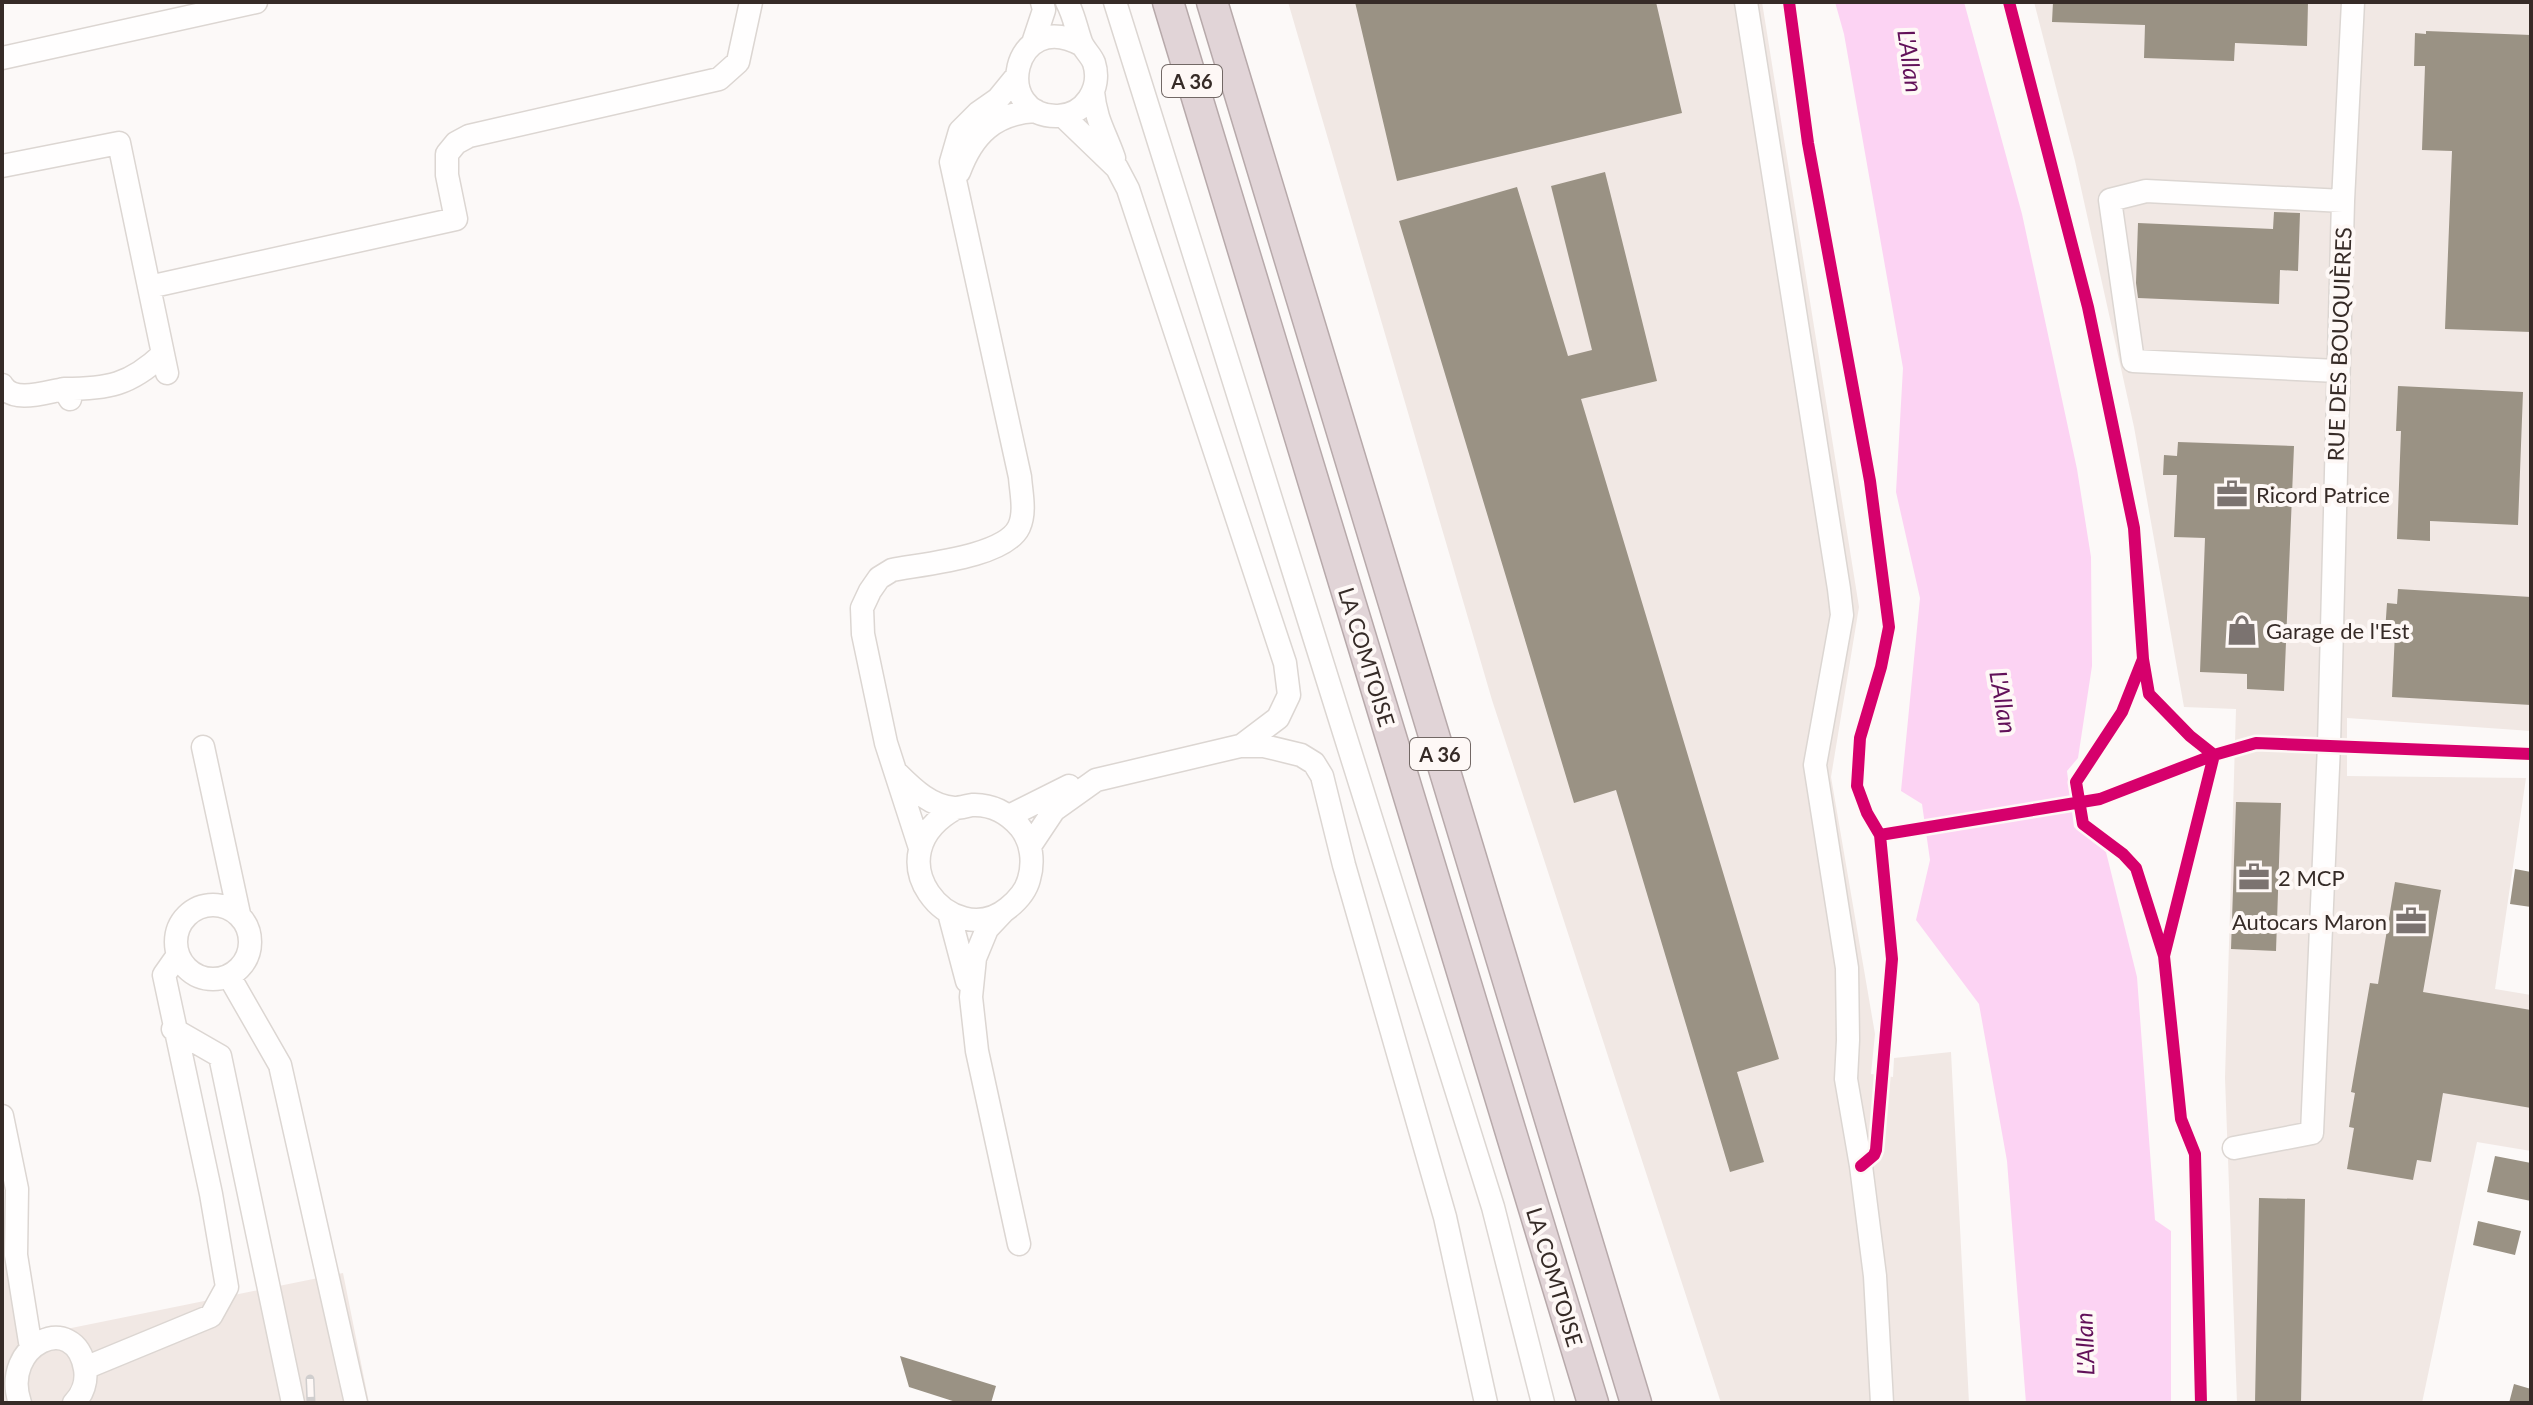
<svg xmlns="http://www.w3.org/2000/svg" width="2533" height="1405" viewBox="0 0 2533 1405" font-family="Lato,sans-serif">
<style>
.built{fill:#f1e8e4}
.water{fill:#fcd3f3}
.pier{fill:#fcf9f8}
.building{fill:#9a9284}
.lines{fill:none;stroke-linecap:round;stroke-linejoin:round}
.minor-casing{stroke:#dcd6d2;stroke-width:25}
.highway-casing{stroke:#b7a9aa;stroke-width:33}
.minor{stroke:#fffefe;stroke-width:22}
.highway{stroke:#e1d4d7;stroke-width:30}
.rail-casing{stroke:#d0cece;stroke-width:9}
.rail{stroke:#fef8f6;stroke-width:6;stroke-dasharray:18;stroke-linecap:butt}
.cycleway-casing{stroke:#fef8f6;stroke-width:17}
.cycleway{stroke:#d6006c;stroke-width:12}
.labels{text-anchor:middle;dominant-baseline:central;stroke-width:8;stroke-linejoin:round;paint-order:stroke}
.shield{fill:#fef8f6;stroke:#726865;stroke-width:2}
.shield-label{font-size:20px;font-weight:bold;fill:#362b27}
.street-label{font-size:22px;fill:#362b27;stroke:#fef8f6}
.poi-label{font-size:22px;fill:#362b27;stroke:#fef8f6;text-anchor:start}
.water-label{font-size:24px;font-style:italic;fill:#621159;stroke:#fef8f6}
</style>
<rect width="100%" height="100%" fill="#fcf9f8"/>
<path class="built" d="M 1288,2 L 1762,2 L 1859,607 L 1831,777 L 1875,1034 L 1871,1074 L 1893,1077 L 1894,1058 L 1951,1052 L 1969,1403 L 1721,1403 L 1492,700 Z
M 2034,2 L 2531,2 L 2531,731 L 2347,718 L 2347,776 L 2526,778 L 2495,989 L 2531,995 L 2531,1151 L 2477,1142 L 2422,1403 L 2237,1403 L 2225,1078 L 2236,709 L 2184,707 L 2134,427 L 2075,161 Z
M 2,1217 L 27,1337 L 343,1273 L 369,1403 L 2,1403 Z"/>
<path class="water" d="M 1835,2 L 1964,2 L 2022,214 L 2077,469 L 2091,557 L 2092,666 L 2078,758 L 2067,771 L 2074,827 L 2106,852 L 2137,977 L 2155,1220 L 2171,1231 L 2171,1403 L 2026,1403 L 2007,1161 L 1979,1004 L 1916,920 L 1930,860 L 1922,804 L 1901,791 L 1920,598 L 1896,492 L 1903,368 L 1844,34 Z"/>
<path class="pier" d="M 2074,795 L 2076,811 L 1923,836 L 1921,821 Z"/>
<path class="building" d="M 1355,2 L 1656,2 L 1682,113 L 1397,181 Z
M 2053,2 L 2308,2 L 2307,46 L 2235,43 L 2234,61 L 2144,58 L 2145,25 L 2052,22 Z
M 2426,31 L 2531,35 L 2531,332 L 2445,329 L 2452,151 L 2422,150 L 2425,66 L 2414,66 L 2415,33 L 2426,34 Z
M 1605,172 L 1657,381 L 1581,399 L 1779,1059 L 1737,1072 L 1764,1162 L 1730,1172 L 1616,790 L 1574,803 L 1399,221 L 1517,187 L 1568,356 L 1592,350 L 1551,186 Z
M 2274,212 L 2300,213 L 2298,271 L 2280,270 L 2279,304 L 2138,298 L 2136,283 L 2138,223 L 2273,229 Z
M 2398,386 L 2523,392 L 2518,525 L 2430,521 L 2430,541 L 2397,539 L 2401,431 L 2396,431 Z
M 2178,442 L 2294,446 L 2284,691 L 2247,689 L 2247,674 L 2200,672 L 2205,538 L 2174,537 L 2177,475 L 2163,475 L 2164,455 L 2177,456 Z
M 2398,589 L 2531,597 L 2531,705 L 2392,697 L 2395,632 L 2385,632 L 2387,603 L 2397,604 Z
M 2236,802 L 2281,803 L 2276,951 L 2231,949 Z
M 2515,869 L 2531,872 L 2531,907 L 2510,904 Z
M 2395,882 L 2441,890 L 2423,992 L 2531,1010 L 2531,1108 L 2443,1093 L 2431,1162 L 2417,1160 L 2413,1180 L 2347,1169 L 2354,1128 L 2349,1127 L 2355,1093 L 2351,1092 L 2370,983 L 2378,984 Z
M 2495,1156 L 2531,1163 L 2531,1201 L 2487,1192 Z
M 2259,1198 L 2305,1199 L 2301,1403 L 2255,1403 Z
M 2478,1221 L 2521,1231 L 2515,1255 L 2473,1245 Z
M 900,1356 L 996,1386 L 991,1403 L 959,1403 L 909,1387 Z
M 2514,1384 L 2531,1389 L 2531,1403 L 2509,1403 Z"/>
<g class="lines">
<defs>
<path id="minor" d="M 1067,2 C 1074,15 1076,28 1081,42 C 1084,50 1091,55 1094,63 C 1102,88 1085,115 1058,116 C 991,118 1012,6 1082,45
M 1115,2 L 1493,1207 L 1543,1403
M 1746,2 L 1839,589 L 1842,615 L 1815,765 L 1847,968 L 1848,1040 L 1846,1079 L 1861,1166 L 1875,1276 L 1882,1403
M 1033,43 L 1044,10 L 1042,2
M 2,58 L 256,2
M 1093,92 C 1096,121 1105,132 1114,158
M 1063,116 L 1117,168 L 1128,189 L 1285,663 L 1289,695 L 1278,718 L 1241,746
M 2,166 L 119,143 L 149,287 L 456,219 L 447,175 L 447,154 L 456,143 L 469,136 L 719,79 L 738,62 L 751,2
M 959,172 C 973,134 995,113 1036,111
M 149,287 L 167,373
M 2337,371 L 2133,361 L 2110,200 L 2146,191 L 2343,201
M 2,385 C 13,404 46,392 64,389 L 70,399
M 64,389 C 108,389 130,385 163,354
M 203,747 L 239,914
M 898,774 C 914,790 931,806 954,808 C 960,808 966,806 972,805 C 991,804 1008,813 1020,827 C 1032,842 1034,862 1029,879 C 1026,891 1018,900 1008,908 C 952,954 870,855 956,808
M 1009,816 L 1069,786
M 1030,846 L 1054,810 L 1096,780 L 1240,746 L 1264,746 L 1301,755 L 1314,763 L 1322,776 L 1344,865 L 1445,1217 L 1486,1403
M 920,848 L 886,743 L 863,634 L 862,608 L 870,591 L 879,578 L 892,570 C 923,564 1005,557 1019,527 C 1026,512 1021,492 1020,477 L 951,162 L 960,131 L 978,113 L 998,99 L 1016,77
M176 942a37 37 0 1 1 74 0a37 37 0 1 1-74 0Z
M 1003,912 L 987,929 L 975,958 L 971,997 L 977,1051 L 1019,1244
M 949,913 L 967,981
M 229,976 L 280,1065 L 356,1403
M 173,1029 L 220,1056 L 293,1403
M 2,1116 L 17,1189 L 16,1255 L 30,1342
M 2234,1148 L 2312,1133 L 2329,745 L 2343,201 L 2353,2
M 85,1368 L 211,1316 L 227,1287 L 211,1194 L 164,975 L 178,955
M 20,1403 C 0,1345 75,1309 85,1369 C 87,1381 83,1394 74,1403"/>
<path id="highway" d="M 1168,2 L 1593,1403
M 1212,2 L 1636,1403"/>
</defs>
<use href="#minor" class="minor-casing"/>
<use href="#highway" class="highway-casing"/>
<use href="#minor" class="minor"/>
<use href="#highway" class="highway"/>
<defs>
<path id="rail" d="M 310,1379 L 311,1403"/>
</defs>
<use href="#rail" class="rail-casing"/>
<use href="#rail" class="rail"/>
<defs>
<path id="cycleway" d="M 1789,2 L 1808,143 L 1870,481 L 1889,627 L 1881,667 L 1860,738 L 1857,786 L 1867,813 L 1880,835 L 2100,799 L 2214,755 L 2256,743 L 2531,754
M 2009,2 L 2088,307 L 2134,528 L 2143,659 L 2149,694 L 2190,736 L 2214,755
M 2143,659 L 2122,712 L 2076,782 L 2083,824 L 2123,854 L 2136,868 L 2164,956 L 2181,1119 L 2195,1154 L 2201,1403
M 2164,956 L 2214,755
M 1861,1166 L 1874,1155 L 1876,1150 L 1892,959 L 1880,835"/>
</defs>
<use href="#cycleway" class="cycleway-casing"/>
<use href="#cycleway" class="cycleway"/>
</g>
<defs>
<symbol id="office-bare" viewBox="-9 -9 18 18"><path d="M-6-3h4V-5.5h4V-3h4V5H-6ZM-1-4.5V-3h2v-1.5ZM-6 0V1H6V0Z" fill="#7b7370" stroke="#fef8f6" stroke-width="2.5" paint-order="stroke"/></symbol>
<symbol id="shop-bare" viewBox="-9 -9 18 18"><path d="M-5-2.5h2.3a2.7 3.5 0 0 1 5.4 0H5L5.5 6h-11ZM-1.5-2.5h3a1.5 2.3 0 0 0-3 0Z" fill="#7b7370" stroke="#fef8f6" stroke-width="2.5" paint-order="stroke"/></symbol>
</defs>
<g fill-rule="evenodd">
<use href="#office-bare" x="2210" y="472" width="44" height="44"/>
<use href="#shop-bare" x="2220" y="608" width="44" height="44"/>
<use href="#office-bare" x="2232" y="855" width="44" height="44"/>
<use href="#office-bare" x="2389" y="899" width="44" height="44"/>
</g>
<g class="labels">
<g class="shield">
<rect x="1162" y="65" width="60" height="32" rx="6"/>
<rect x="1410" y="738" width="60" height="32" rx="6"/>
</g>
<g class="shield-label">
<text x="1192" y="81">A 36</text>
<text x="1440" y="754">A 36</text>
</g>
<g class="street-label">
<text transform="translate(2339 344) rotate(-88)">RUE DES BOUQUIÈRES</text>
<text transform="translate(1367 657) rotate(73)">LA COMTOISE</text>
<text transform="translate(1555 1277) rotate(73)">LA COMTOISE</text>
</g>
<g class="poi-label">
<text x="2256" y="494">Ricord Patrice</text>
<text x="2266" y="630">Garage de l'Est</text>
<text x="2278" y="877">2 MCP</text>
<text x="2387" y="921" text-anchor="end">Autocars Maron</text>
</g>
<g class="water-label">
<text transform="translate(1911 61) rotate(82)">L'Allan</text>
<text transform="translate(2004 702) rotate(80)">L'Allan</text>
<text transform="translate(2084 1344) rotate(-92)">L'Allan</text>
</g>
</g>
<rect width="2533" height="1405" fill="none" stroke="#362b27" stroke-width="8"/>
</svg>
